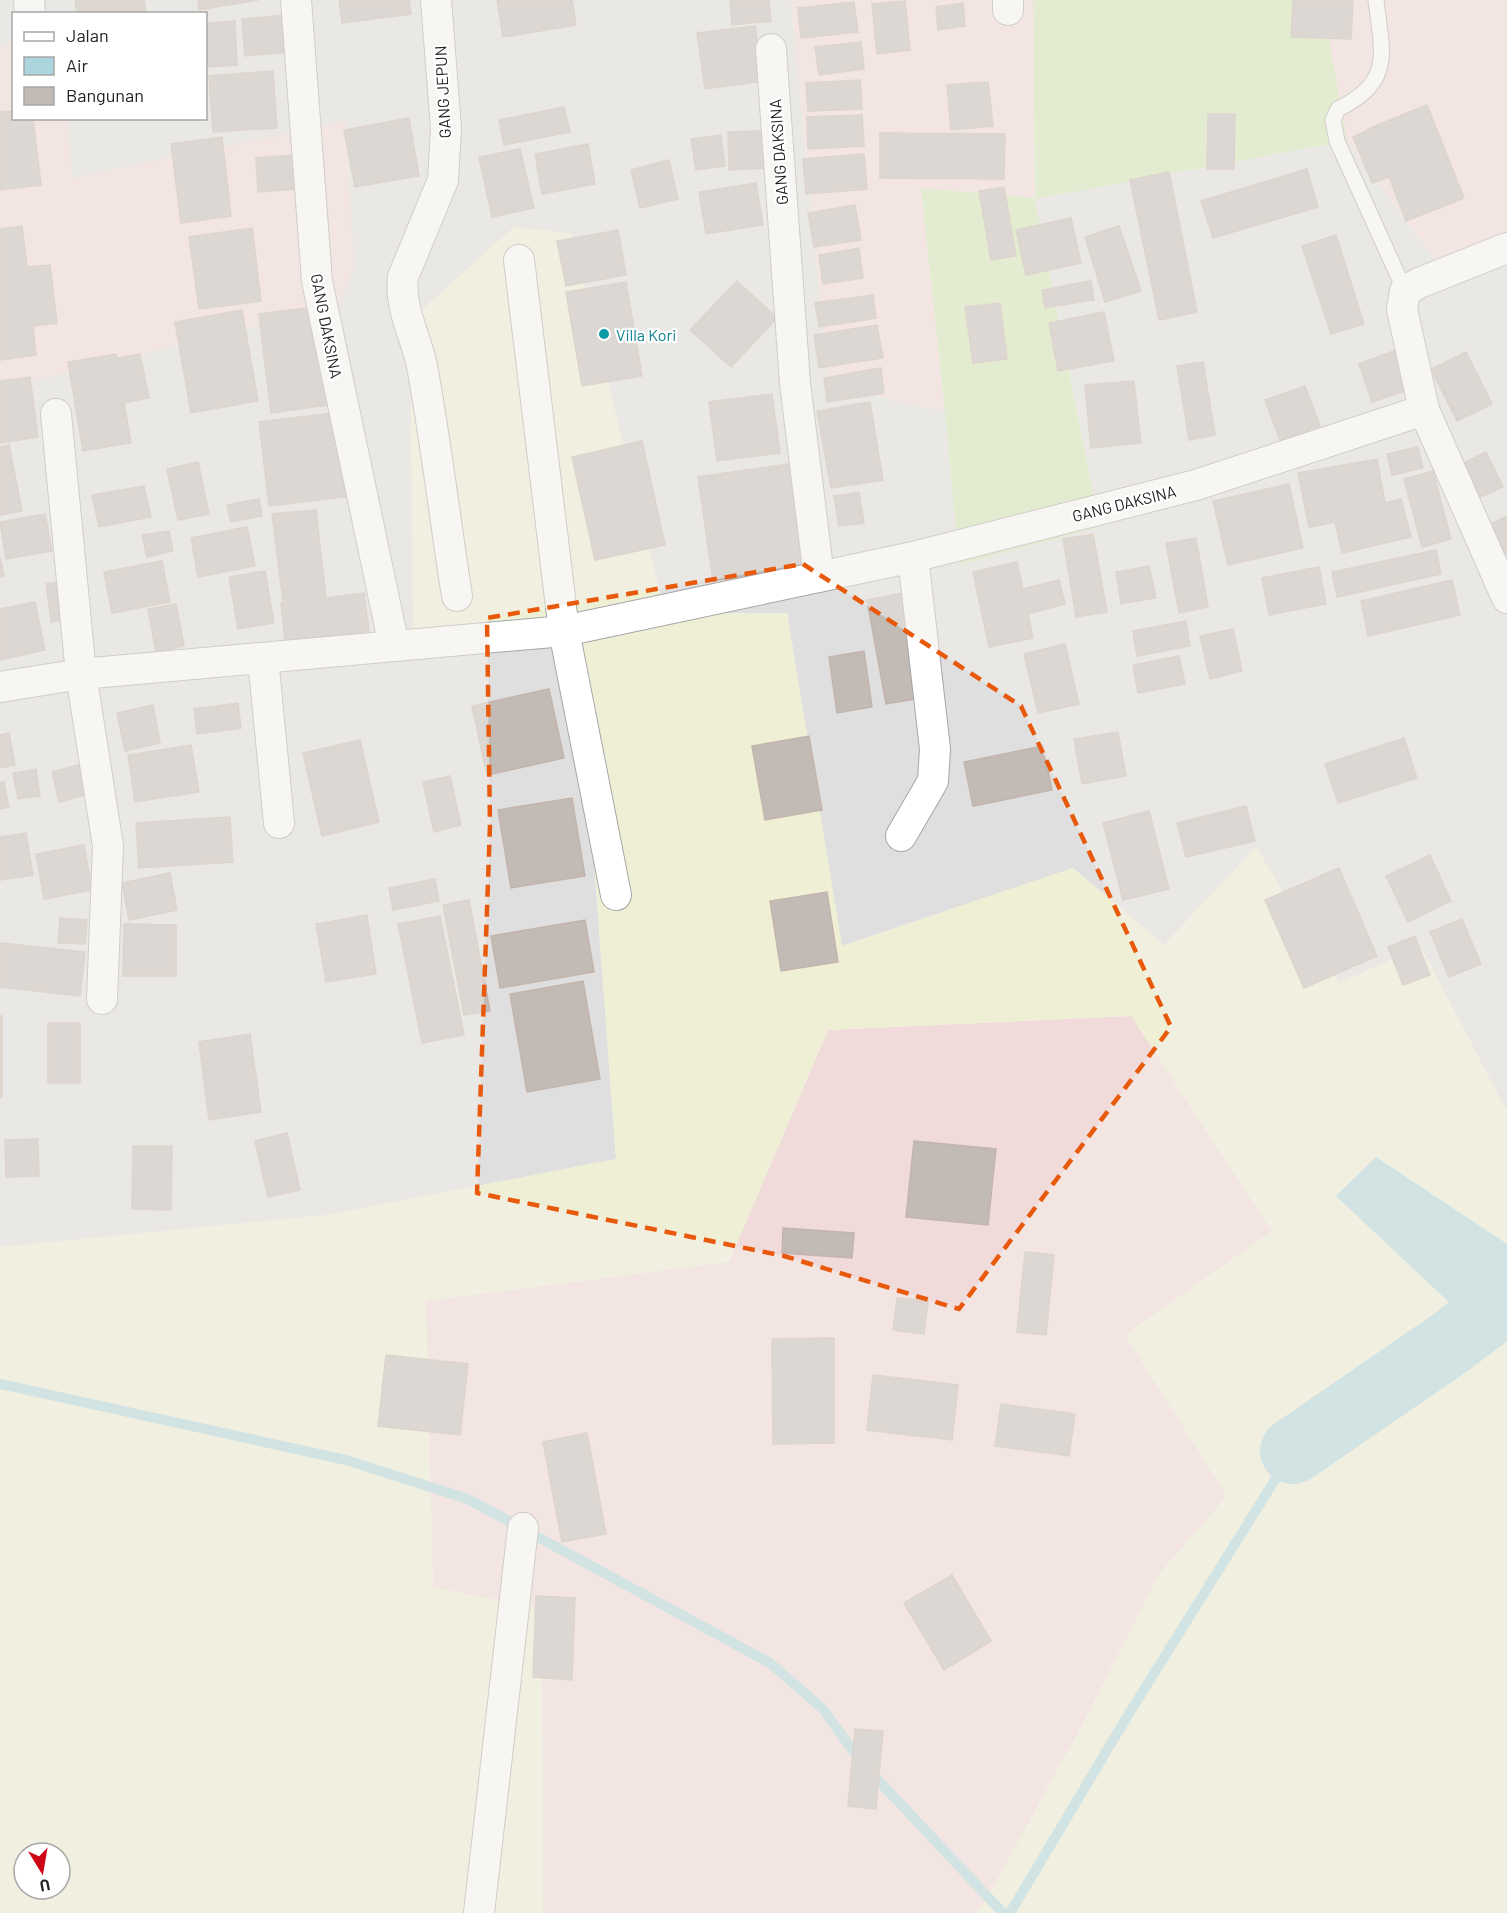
<svg xmlns="http://www.w3.org/2000/svg" width="1507" height="1913" viewBox="0 0 1507 1913" font-family="Barlow,sans-serif">
<style>
.residential{fill:#e0dfdf}
.commercial{fill:#f1dada}
.farmland{fill:#efefd6;fill-rule:evenodd}
.grass{fill:#d1e9b2}
.water{fill:#abd6dd}
.lines{fill:none;stroke-linecap:round;stroke-linejoin:round}
.stream{stroke:#abd6dd;stroke-width:10}
.river{stroke:#abd6dd;stroke-width:66}
.building{fill:#c2bab5;stroke:#c3b4ac;stroke-width:1.5}
.lane-casing{stroke:#a6a6a6;stroke-width:17}
.street-casing{stroke:#a6a6a6;stroke-width:32}
.lane{stroke:#fff;stroke-width:15}
.street{stroke:#fff;stroke-width:30}
.marked{fill:none;stroke:#e8590c;stroke-width:4.5;stroke-dasharray:12 8;stroke-linejoin:round}
.culture-dot{fill:#0f9aa8;stroke:#fff;stroke-width:2}
.labels{text-anchor:middle;dominant-baseline:central;stroke-width:4.5;stroke-linejoin:round;paint-order:stroke}
.street-label{font-size:16px;fill:#222;stroke:#fff}
.culture-label{font-size:16px;fill:#0d838f;stroke:#fff;text-anchor:start}
</style>
<rect width="100%" height="100%" fill="#f2eee9"/>
<path class="residential" d="M 0,0 L 791,0 L 828,385 L 945,412 L 959,565 L 1100,526 L 1035,198 L 1347,141 L 1444,272 L 1507,241 L 1507,1112 L 1421,947 L 1339,983 L 1256,847 L 1164,945 L 1073,868 L 841,946 L 787,613 L 665,614 L 571,233 L 578,644 L 616,1159 L 327,1215 L 0,1247 L 0,389 L 338,306 L 345,122 L 72,178 L 68,119 L 206,118 L 206,14 L 14,14 L 13,44 L 0,46 Z"/>
<path class="commercial" d="M 791,0 L 1033,0 L 1035,198 L 921,188 L 945,412 L 828,385 Z
M 1322,0 L 1507,0 L 1507,241 L 1445,272 L 1347,141 Z
M 13,44 L 14,118 L 68,119 L 72,178 L 346,121 L 354,268 L 338,306 L 0,389 L 0,46 Z
M 1131,1016 L 1272,1231 L 1125,1335 L 1227,1496 L 1160,1573 L 1080,1729 L 981,1909 L 975,1913 L 543,1913 L 542,1609 L 433,1588 L 426,1301 L 729,1262 L 828,1030 Z"/>
<path class="farmland" d="M 514,227 L 571,233 L 665,613 L 787,613 L 842,946 L 1073,868 L 1164,945 L 1256,847 L 1339,983 L 1421,947 L 1507,1112 L 1507,1913 L 975,1913 L 981,1909 L 1080,1729 L 1160,1573 L 1227,1496 L 1125,1335 L 1272,1231 L 1131,1016 L 828,1030 L 729,1262 L 426,1301 L 433,1587 L 542,1609 L 543,1913 L 0,1913 L 0,1247 L 327,1215 L 616,1159 L 578,644 L 413,640 L 410,320 ZM 24,1853 L 60,1853 L 60,1889 L 24,1889 Z"/>
<path class="grass" d="M 1033,0 L 1322,0 L 1347,141 L 1035,199 L 1100,527 L 959,565 L 945,412 L 921,188 L 1035,198 Z"/>
<path class="water" d="M 1376,1157 L 1507,1244 L 1507,1335 L 1487,1338 L 1336,1196 Z"/>
<g class="lines">
<path class="stream" d="M 0,1384 L 346,1460 L 468,1499 L 770,1663 L 822,1708 L 862,1763 L 1003,1913
M 1010,1913 L 1125,1720 L 1293,1451"/>
<path class="river" d="M 1293,1451 L 1450,1343 L 1507,1300"/>
</g>
<path class="building" d="M 75,0 L 144,0 L 146,14 L 77,14 Z
M 198,0 L 258,0 L 199,10 Z
M 339,0 L 409,0 L 411,14 L 342,23 Z
M 497,0 L 572,0 L 576,25 L 503,37 Z
M 730,0 L 769,0 L 771,21 L 732,25 Z
M 1293,0 L 1353,0 L 1351,39 L 1291,37 Z
M 905,1 L 910,50 L 877,54 L 872,4 Z
M 854,2 L 858,32 L 801,38 L 798,8 Z
M 963,3 L 965,26 L 938,30 L 936,7 Z
M 285,15 L 288,52 L 245,56 L 242,19 Z
M 235,21 L 237,65 L 206,67 L 206,23 Z
M 755,26 L 763,81 L 705,89 L 697,33 Z
M 861,42 L 864,69 L 819,75 L 815,47 Z
M 273,71 L 277,128 L 213,132 L 209,76 Z
M 860,80 L 862,109 L 808,111 L 806,83 Z
M 988,82 L 993,126 L 951,130 L 947,85 Z
M 1427,105 L 1464,198 L 1406,221 L 1389,177 L 1372,183 L 1353,137 L 1369,130 L 1368,129 Z
M 564,107 L 570,132 L 504,145 L 499,120 Z
M 14,111 L 14,118 L 33,118 L 41,185 L 0,190 L 0,112 Z
M 1208,114 L 1235,114 L 1234,169 L 1207,169 Z
M 862,115 L 864,146 L 808,149 L 807,117 Z
M 409,118 L 419,176 L 355,187 L 344,130 Z
M 767,131 L 768,168 L 729,170 L 728,132 Z
M 880,133 L 1005,134 L 1004,179 L 880,178 Z
M 721,135 L 725,166 L 696,170 L 691,139 Z
M 222,137 L 231,216 L 181,223 L 171,144 Z
M 588,144 L 595,184 L 542,194 L 535,154 Z
M 520,149 L 534,208 L 492,217 L 479,157 Z
M 864,154 L 867,189 L 806,194 L 803,159 Z
M 296,155 L 299,189 L 258,192 L 256,158 Z
M 669,160 L 678,199 L 640,208 L 631,170 Z
M 1307,169 L 1318,207 L 1213,238 L 1201,201 Z
M 1169,172 L 1197,312 L 1159,320 L 1130,180 Z
M 756,183 L 763,225 L 706,234 L 699,192 Z
M 1004,187 L 1016,256 L 991,260 L 979,191 Z
M 855,205 L 861,240 L 814,247 L 808,213 Z
M 1071,218 L 1081,263 L 1026,275 L 1016,230 Z
M 22,226 L 27,267 L 50,265 L 57,323 L 33,326 L 36,355 L 0,360 L 0,229 Z
M 1119,226 L 1141,291 L 1105,302 L 1085,237 Z
M 252,228 L 261,301 L 199,309 L 189,237 Z
M 618,230 L 626,275 L 566,286 L 557,241 Z
M 1336,235 L 1364,324 L 1331,334 L 1302,246 Z
M 859,248 L 863,278 L 823,284 L 819,255 Z
M 737,281 L 777,318 L 731,367 L 690,330 Z
M 1091,281 L 1094,300 L 1045,308 L 1042,290 Z
M 626,282 L 642,376 L 582,386 L 566,292 Z
M 873,295 L 876,318 L 819,327 L 815,303 Z
M 1000,303 L 1007,359 L 973,363 L 965,307 Z
M 315,307 L 328,405 L 271,413 L 259,314 Z
M 242,310 L 258,401 L 191,413 L 175,322 Z
M 1104,312 L 1114,361 L 1058,371 L 1049,323 Z
M 877,325 L 883,358 L 819,368 L 814,335 Z
M 1396,350 L 1410,389 L 1372,402 L 1359,364 Z
M 1466,352 L 1492,404 L 1457,421 L 1431,369 Z
M 116,354 L 117,358 L 140,354 L 149,398 L 124,403 L 131,443 L 83,451 L 68,362 Z
M 1203,362 L 1215,435 L 1189,440 L 1177,366 Z
M 881,368 L 884,393 L 827,402 L 824,378 Z
M 30,377 L 38,437 L 0,443 L 0,381 Z
M 1134,381 L 1141,443 L 1091,448 L 1085,385 Z
M 1305,386 L 1320,426 L 1280,440 L 1265,400 Z
M 772,394 L 780,453 L 717,461 L 709,402 Z
M 870,402 L 883,480 L 831,488 L 817,411 Z
M 341,412 L 351,496 L 269,506 L 259,422 Z
M 642,441 L 665,545 L 595,560 L 572,457 Z
M 9,445 L 22,511 L 0,515 L 0,447 Z
M 1418,447 L 1423,468 L 1392,475 L 1387,454 Z
M 1486,452 L 1503,487 L 1476,499 L 1459,465 Z
M 1377,459 L 1385,503 L 1401,499 L 1411,537 L 1342,553 L 1335,522 L 1309,527 L 1298,473 Z
M 198,462 L 209,514 L 178,520 L 167,469 Z
M 795,463 L 811,566 L 713,581 L 698,477 Z
M 1433,471 L 1451,539 L 1422,547 L 1404,479 Z
M 1289,484 L 1303,548 L 1228,565 L 1213,501 Z
M 144,486 L 151,517 L 99,527 L 92,495 Z
M 859,492 L 864,523 L 839,526 L 834,496 Z
M 259,499 L 262,516 L 231,522 L 227,505 Z
M 316,510 L 326,598 L 364,593 L 369,631 L 285,641 L 281,603 L 283,602 L 272,514 Z
M 45,514 L 52,551 L 6,559 L 0,522 Z
M 1507,516 L 1507,555 L 1499,558 L 1484,527 Z
M 247,527 L 255,566 L 198,577 L 191,538 Z
M 169,531 L 173,551 L 147,557 L 142,535 Z
M 1093,534 L 1107,612 L 1076,617 L 1063,539 Z
M 1196,538 L 1208,607 L 1179,613 L 1166,543 Z
M 1436,550 L 1441,574 L 1337,597 L 1332,572 Z
M 0,557 L 4,576 L 0,576 Z
M 162,561 L 170,602 L 112,613 L 104,572 Z
M 1017,562 L 1023,589 L 1059,580 L 1065,604 L 1028,614 L 1033,638 L 989,647 L 973,572 Z
M 1149,566 L 1156,598 L 1121,604 L 1116,572 Z
M 1319,567 L 1326,604 L 1269,615 L 1262,578 Z
M 265,571 L 274,623 L 238,629 L 229,577 Z
M 1452,580 L 1460,615 L 1368,636 L 1361,601 Z
M 68,581 L 72,619 L 51,622 L 46,584 Z
M 903,593 L 922,698 L 886,704 L 867,600 Z
M 35,602 L 45,650 L 0,660 L 0,609 Z
M 176,604 L 184,646 L 156,652 L 148,609 Z
M 1186,621 L 1190,646 L 1137,656 L 1133,631 Z
M 1233,629 L 1242,671 L 1210,679 L 1200,636 Z
M 1065,644 L 1079,704 L 1038,713 L 1024,654 Z
M 864,651 L 872,707 L 837,713 L 829,657 Z
M 1179,656 L 1185,684 L 1138,693 L 1133,665 Z
M 549,689 L 564,758 L 487,775 L 472,706 Z
M 238,703 L 241,728 L 197,734 L 194,709 Z
M 153,705 L 160,743 L 125,751 L 117,713 Z
M 1118,732 L 1126,776 L 1082,784 L 1074,739 Z
M 9,733 L 15,765 L 0,768 L 0,735 Z
M 809,736 L 822,810 L 765,820 L 752,746 Z
M 1404,738 L 1417,778 L 1338,803 L 1325,764 Z
M 360,740 L 379,822 L 322,836 L 303,753 Z
M 191,745 L 199,792 L 135,802 L 128,755 Z
M 1043,746 L 1052,790 L 973,806 L 964,762 Z
M 82,764 L 89,794 L 59,802 L 52,772 Z
M 36,769 L 40,796 L 18,799 L 13,773 Z
M 450,776 L 461,825 L 434,832 L 423,782 Z
M 4,782 L 9,807 L 0,809 L 0,783 Z
M 572,798 L 585,876 L 511,888 L 498,810 Z
M 1246,806 L 1255,841 L 1186,857 L 1177,823 Z
M 1149,811 L 1169,889 L 1123,900 L 1103,823 Z
M 230,817 L 233,862 L 139,868 L 136,823 Z
M 26,833 L 33,875 L 0,880 L 0,837 Z
M 84,845 L 92,890 L 44,899 L 36,854 Z
M 1430,855 L 1451,901 L 1408,922 L 1386,876 Z
M 1339,868 L 1377,956 L 1304,988 L 1265,900 Z
M 170,873 L 177,910 L 129,920 L 122,883 Z
M 435,879 L 439,901 L 393,910 L 389,888 Z
M 827,892 L 838,962 L 781,971 L 770,901 Z
M 469,900 L 490,1011 L 464,1015 L 443,905 Z
M 367,915 L 376,974 L 326,982 L 316,924 Z
M 440,916 L 464,1035 L 422,1043 L 398,924 Z
M 60,918 L 87,920 L 85,944 L 58,943 Z
M 1462,919 L 1481,964 L 1449,977 L 1430,932 Z
M 585,920 L 594,972 L 500,988 L 491,936 Z
M 124,924 L 176,925 L 176,976 L 123,976 Z
M 1415,936 L 1430,975 L 1403,985 L 1388,947 Z
M 0,943 L 85,952 L 80,996 L 0,987 Z
M 583,981 L 600,1079 L 527,1092 L 510,994 Z
M 0,1016 L 2,1016 L 2,1097 L 0,1097 Z
M 48,1023 L 80,1023 L 80,1083 L 48,1083 Z
M 250,1034 L 261,1112 L 209,1120 L 199,1042 Z
M 287,1133 L 300,1190 L 268,1197 L 255,1141 Z
M 38,1139 L 39,1176 L 6,1177 L 5,1140 Z
M 914,1141 L 996,1149 L 988,1225 L 906,1217 Z
M 133,1146 L 172,1146 L 171,1210 L 132,1209 Z
M 783,1228 L 854,1233 L 852,1258 L 782,1253 Z
M 1025,1252 L 1054,1255 L 1046,1335 L 1017,1332 Z
M 897,1298 L 928,1301 L 924,1334 L 893,1330 Z
M 834,1338 L 834,1443 L 773,1444 L 772,1339 Z
M 386,1355 L 468,1364 L 460,1435 L 378,1426 Z
M 873,1375 L 958,1385 L 952,1440 L 867,1430 Z
M 1001,1404 L 1075,1414 L 1069,1456 L 995,1446 Z
M 587,1433 L 606,1534 L 562,1542 L 543,1442 Z
M 952,1575 L 991,1641 L 944,1670 L 904,1603 Z
M 536,1596 L 575,1598 L 572,1680 L 533,1677 Z
M 855,1729 L 883,1731 L 876,1809 L 848,1806 Z"/>
<g class="lines">
<defs>
<path id="lane" d="M 1376,0 C 1382,53 1394,82 1338,109 L 1333,120 L 1337,141 L 1405,291"/>
<path id="street" d="M 29,0 L 30,14
M 296,0 L 317,281 L 394,646
M 436,0 L 446,128 L 443,180 L 403,277 C 399,307 416,337 422,366 C 436,442 445,520 457,596
M 1008,0 L 1008,10
M 771,49 L 795,383 L 819,577
M 1507,248 L 1419,283 L 1405,291 L 1402,309 L 1424,410 L 1507,598
M 519,260 L 564,631 L 616,895
M 56,414 L 81,674 L 108,846 L 102,999
M 263,658 L 279,823
M 0,687 L 81,674 L 564,631 L 913,557 L 1196,485 L 1424,410
M 901,836 L 933,781 L 935,749 L 913,557
M 479,1913 L 523,1528"/>
</defs>
<use href="#lane" class="lane-casing"/>
<use href="#street" class="street-casing"/>
<use href="#lane" class="lane"/>
<use href="#street" class="street"/>
</g>
<path d="M0 0H1507V1913H0ZM 803,564 L 1021,706 L 1171,1027 L 959,1309 L 784,1256 L 477,1193 L 490,825 L 487,618 Z" fill="#f2eee9" fill-opacity=".55" fill-rule="evenodd"/>
<path class="marked" d="M 803,564 L 1021,706 L 1171,1027 L 959,1309 L 784,1256 L 477,1193 L 490,825 L 487,618 Z"/>
<circle class="culture-dot" cx="604" cy="334" r="6"/>
<g class="labels">
<g class="street-label">
<text transform="translate(442 92) rotate(-93)">GANG JEPUN</text>
<text transform="translate(778 152) rotate(-94)">GANG DAKSINA</text>
<text transform="translate(327 326) rotate(79)">GANG DAKSINA</text>
<text transform="translate(1124 503) rotate(-14)">GANG DAKSINA</text>
</g>
<g class="culture-label">
<text x="616" y="334">Villa Kori</text>
</g>
</g>
<rect x="12" y="12" width="195" height="108" fill="#ffffff" stroke="#a7a7a7" stroke-width="1.5"/>
<rect x="24" y="32" width="30" height="9" fill="#ffffff" stroke="#a7a7a7" stroke-width="1.5"/>
<text x="66" y="42" font-size="18" fill="#222222">Jalan</text>
<rect x="24" y="57" width="30" height="18" fill="#abd6dd" stroke="#a7a7a7" stroke-width="1.5"/>
<text x="66" y="72" font-size="18" fill="#222222">Air</text>
<rect x="24" y="87" width="30" height="18" fill="#c2bab5" stroke="#a7a7a7" stroke-width="1.5"/>
<text x="66" y="102" font-size="18" fill="#222222">Bangunan</text>
<g transform="translate(42 1871) rotate(169)"><circle r="28" fill="#ffffff" stroke="#a7a7a7" stroke-width="1.5"/>
<path d="M0-4.5L10 22L0 15L-10 22Z" fill="#cd0615"/>
<text y="-9" font-size="16" font-weight="bold" text-anchor="middle" fill="#222222">U</text>
</g>
</svg>
